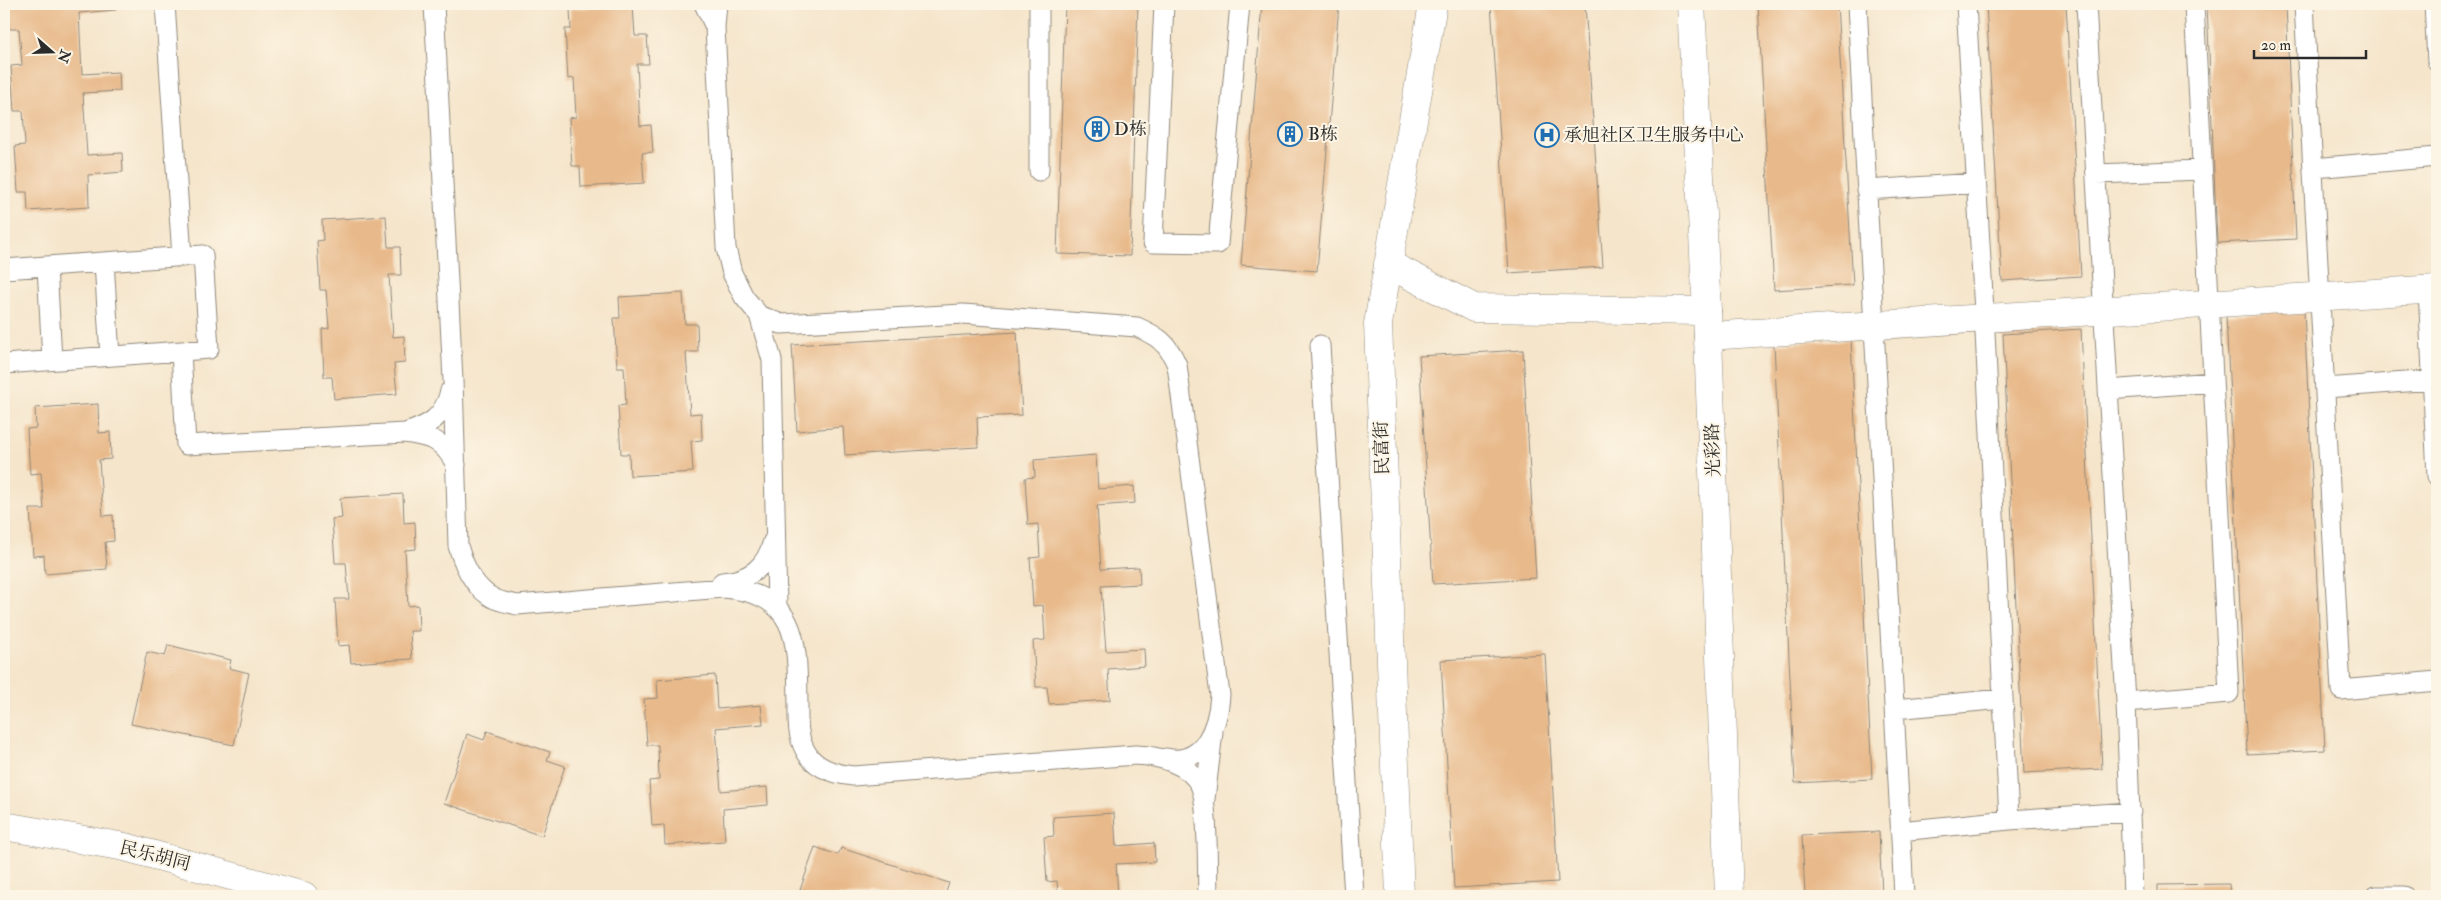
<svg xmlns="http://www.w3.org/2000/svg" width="2441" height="900" viewBox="0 0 2441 900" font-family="'IM FELL Double Pica','Noto Serif SC',serif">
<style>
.building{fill:#e8ba8b}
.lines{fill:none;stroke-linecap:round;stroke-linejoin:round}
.service-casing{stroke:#90887b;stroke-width:21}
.minor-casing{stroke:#90887b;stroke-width:29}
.tertiary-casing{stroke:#90887b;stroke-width:29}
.service{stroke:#fff;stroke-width:19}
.minor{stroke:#fff;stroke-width:28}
.tertiary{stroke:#fff;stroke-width:28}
.labels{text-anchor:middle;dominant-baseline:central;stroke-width:4;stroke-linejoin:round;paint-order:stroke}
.poi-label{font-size:18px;fill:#2b2b2b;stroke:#fcf5e5;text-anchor:start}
.street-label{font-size:18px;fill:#2b2b2b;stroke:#fcf5e5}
</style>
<rect width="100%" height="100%" fill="#fcf5e5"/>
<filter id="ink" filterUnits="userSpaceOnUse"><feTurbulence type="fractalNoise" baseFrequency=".02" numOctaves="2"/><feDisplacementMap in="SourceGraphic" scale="10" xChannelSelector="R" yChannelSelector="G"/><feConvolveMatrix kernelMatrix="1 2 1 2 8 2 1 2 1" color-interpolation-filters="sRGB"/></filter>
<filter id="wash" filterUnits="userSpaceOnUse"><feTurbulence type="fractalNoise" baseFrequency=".0096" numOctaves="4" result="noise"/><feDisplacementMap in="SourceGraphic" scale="20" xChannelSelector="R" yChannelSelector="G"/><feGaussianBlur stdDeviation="1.12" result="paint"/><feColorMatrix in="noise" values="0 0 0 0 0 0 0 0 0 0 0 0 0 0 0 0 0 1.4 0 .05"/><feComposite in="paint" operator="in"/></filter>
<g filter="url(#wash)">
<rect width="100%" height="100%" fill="#f5e5cb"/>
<g id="blocks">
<path class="building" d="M 8,4 L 115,4 L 116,10 L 79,13 L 82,74 L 119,72 L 120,91 L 83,93 L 87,155 L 122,153 L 123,172 L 88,175 L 89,207 L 28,211 L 27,192 L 18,192 L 15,146 L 25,145 L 23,111 L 14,111 L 11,66 L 22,65 L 19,29 L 9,29 Z
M 1065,4 L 1138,4 L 1130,256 L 1057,254 Z
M 1262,4 L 1339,4 L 1317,271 L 1241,265 Z
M 1491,4 L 1585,4 L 1603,267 L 1509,273 Z
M 1758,4 L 1837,4 L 1853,285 L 1774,290 Z
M 1986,4 L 2066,4 L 2081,276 L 2002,281 Z
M 2207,4 L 2286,4 L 2296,239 L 2217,243 Z
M 633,5 L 635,36 L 647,36 L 649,64 L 637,64 L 640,126 L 651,125 L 653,152 L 642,153 L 644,183 L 581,187 L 580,166 L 572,166 L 569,118 L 576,117 L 574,78 L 568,79 L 565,29 L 571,29 L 570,9 Z
M 386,216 L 388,247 L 400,247 L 401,275 L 389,275 L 393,337 L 404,336 L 405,363 L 394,364 L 397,394 L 334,399 L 332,377 L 324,377 L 322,329 L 329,328 L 326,290 L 320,290 L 317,241 L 323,240 L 322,220 Z
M 683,293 L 685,324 L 697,324 L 698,352 L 686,352 L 690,414 L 701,413 L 702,440 L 691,441 L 693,472 L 630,476 L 629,454 L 621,454 L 618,406 L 626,405 L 624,367 L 617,367 L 614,318 L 620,318 L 619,297 Z
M 2304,311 L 2325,750 L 2247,754 L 2226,315 Z
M 2081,329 L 2102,769 L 2024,773 L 2003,334 Z
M 1017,332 L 1022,415 L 977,417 L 978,447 L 845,455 L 843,427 L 797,431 L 792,345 Z
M 1851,340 L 1872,779 L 1795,783 L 1774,344 Z
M 1523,350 L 1536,578 L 1433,584 L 1419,356 Z
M 98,404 L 99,433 L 110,432 L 111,459 L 99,460 L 103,516 L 113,515 L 114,541 L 105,542 L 107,569 L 45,574 L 44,555 L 33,556 L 30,509 L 44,509 L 41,473 L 30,474 L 27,429 L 36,428 L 35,408 Z
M 1096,455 L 1098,489 L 1134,486 L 1135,503 L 1097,506 L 1101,569 L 1139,567 L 1140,584 L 1101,586 L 1106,651 L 1144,649 L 1145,666 L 1108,669 L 1110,700 L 1049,704 L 1047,687 L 1036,687 L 1033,641 L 1045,640 L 1043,605 L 1033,606 L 1030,558 L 1040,557 L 1038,524 L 1028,525 L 1025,478 L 1035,477 L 1034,460 Z
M 403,494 L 404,523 L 415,522 L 416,549 L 405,550 L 408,606 L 418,605 L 419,631 L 410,631 L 412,659 L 351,663 L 349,645 L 338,646 L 335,599 L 349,599 L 346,563 L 335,563 L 332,519 L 342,518 L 340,498 Z
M 168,645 L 231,660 L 229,668 L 249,673 L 234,745 L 131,724 L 147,652 L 165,656 Z
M 1545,654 L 1558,882 L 1454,888 L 1441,660 Z
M 715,675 L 717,709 L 761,705 L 763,724 L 716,728 L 721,791 L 767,787 L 768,805 L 723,809 L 725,841 L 665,845 L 664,825 L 652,826 L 649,781 L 659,780 L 658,745 L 647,745 L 644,699 L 658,698 L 657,680 Z
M 487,731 L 550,752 L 547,760 L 565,766 L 542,836 L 444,803 L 467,734 L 484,740 Z
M 1114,813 L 1116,846 L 1154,843 L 1155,862 L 1116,864 L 1118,896 L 1058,896 L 1057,881 L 1047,882 L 1044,837 L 1054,836 L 1053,817 Z
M 1879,832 L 1882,896 L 1805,896 L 1802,835 Z
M 815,847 L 838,855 L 841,848 L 949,883 L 946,892 L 957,896 L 798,896 Z
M 2435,857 L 2437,857 L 2437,890 L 2436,890 Z
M 2229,884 L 2230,896 L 2158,896 L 2158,885 Z"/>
</g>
</g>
<g filter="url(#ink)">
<use href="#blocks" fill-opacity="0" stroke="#90887b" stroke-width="1"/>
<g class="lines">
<defs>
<path id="service" d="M 165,4 L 182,257
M 434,4 L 453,380 L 458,546 C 464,566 474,588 493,598 C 500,602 510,603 517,605 L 723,588 C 800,594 797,642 798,705 C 798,719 797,736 805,750 C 814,768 834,774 853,776 L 1136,755 C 1159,756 1188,763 1200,785 C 1209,803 1207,873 1208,896
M 704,4 L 715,27 L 717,4
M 1039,4 L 1039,171
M 1164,4 L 1153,243 L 1218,244 L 1240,4
M 1857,4 L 1904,896
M 1966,4 L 1984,312 L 2009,820
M 2086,4 L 2126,702 L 2229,693 L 2194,4
M 2304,4 L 2341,690 L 2437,681
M 2434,4 L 2437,61
M 715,27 L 726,248 L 732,273 L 744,297 L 759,315 L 772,360 L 777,608
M 2314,168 L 2437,157
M 2096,174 L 2202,170
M 1866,190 L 1976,183
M 104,262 L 110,356
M 47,266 L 52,360
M 4,269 L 203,255 L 209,349 L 4,364
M 2428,289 L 2437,476
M 759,315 L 781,324 L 963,314 L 1137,327 C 1159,337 1167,342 1177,365 L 1220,695 C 1218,726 1204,767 1166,758
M 1320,345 L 1354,896
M 181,351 L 186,445 L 405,433
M 2326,388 L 2432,380
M 2108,390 L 2213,382
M 450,391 C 444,417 429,426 405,433 C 432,437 443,440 456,465
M 722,582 C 749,580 766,568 773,541
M 2126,702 L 2133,896
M 1894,709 L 2003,699
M 1205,799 L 1213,732
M 1900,831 L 2009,820 L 2131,812
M 2376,896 L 2404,896"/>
<path id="minor" d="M 1388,264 L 1474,308 L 1707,311
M 1708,336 L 2437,289
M 1400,896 L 1378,324 L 1433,4"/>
<path id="tertiary" d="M 1691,4 L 1707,311 L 1729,896
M 4,826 L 125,847 L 304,896"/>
</defs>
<use href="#service" class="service-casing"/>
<use href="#minor" class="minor-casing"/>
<use href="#tertiary" class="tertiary-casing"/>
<use href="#service" class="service"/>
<use href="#minor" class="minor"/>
<use href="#tertiary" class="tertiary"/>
</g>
</g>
<defs>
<symbol id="building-ring" viewBox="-11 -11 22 22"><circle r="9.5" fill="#fcf5e5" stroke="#1f6fb2" stroke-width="1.5"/><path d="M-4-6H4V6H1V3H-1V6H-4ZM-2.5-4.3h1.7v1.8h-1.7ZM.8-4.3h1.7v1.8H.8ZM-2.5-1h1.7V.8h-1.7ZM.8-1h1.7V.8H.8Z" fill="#1f6fb2"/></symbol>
<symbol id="hospital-ring" viewBox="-11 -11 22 22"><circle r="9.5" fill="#fcf5e5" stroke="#1f6fb2" stroke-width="1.5"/><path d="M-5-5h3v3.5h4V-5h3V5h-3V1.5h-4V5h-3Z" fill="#1f6fb2"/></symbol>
</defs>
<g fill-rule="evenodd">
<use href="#building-ring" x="1083" y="115" width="28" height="28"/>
<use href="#building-ring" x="1276" y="120" width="28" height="28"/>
<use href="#hospital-ring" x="1533" y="121" width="28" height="28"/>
</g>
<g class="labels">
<g class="poi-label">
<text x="1114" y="129">D栋</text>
<text x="1308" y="134">B栋</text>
<text x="1564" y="135">承旭社区卫生服务中心</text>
</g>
<g class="street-label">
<text transform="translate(1382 448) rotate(-92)">民富街</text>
<text transform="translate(1713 450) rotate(-92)">光彩路</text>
<text transform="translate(155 856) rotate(14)">民乐胡同</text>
</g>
</g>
<rect width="2441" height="900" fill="none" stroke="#fcf5e5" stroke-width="20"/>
<g transform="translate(52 52) rotate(110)" stroke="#fcf5e5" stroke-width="4" paint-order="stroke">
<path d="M0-4L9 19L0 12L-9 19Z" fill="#2b2b2b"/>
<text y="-8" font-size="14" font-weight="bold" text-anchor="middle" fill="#2b2b2b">N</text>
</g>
<path d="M2254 50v8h112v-8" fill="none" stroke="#2b2b2b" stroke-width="2.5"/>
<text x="2261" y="50" font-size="15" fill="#2b2b2b" stroke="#fcf5e5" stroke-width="4" paint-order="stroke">20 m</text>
</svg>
